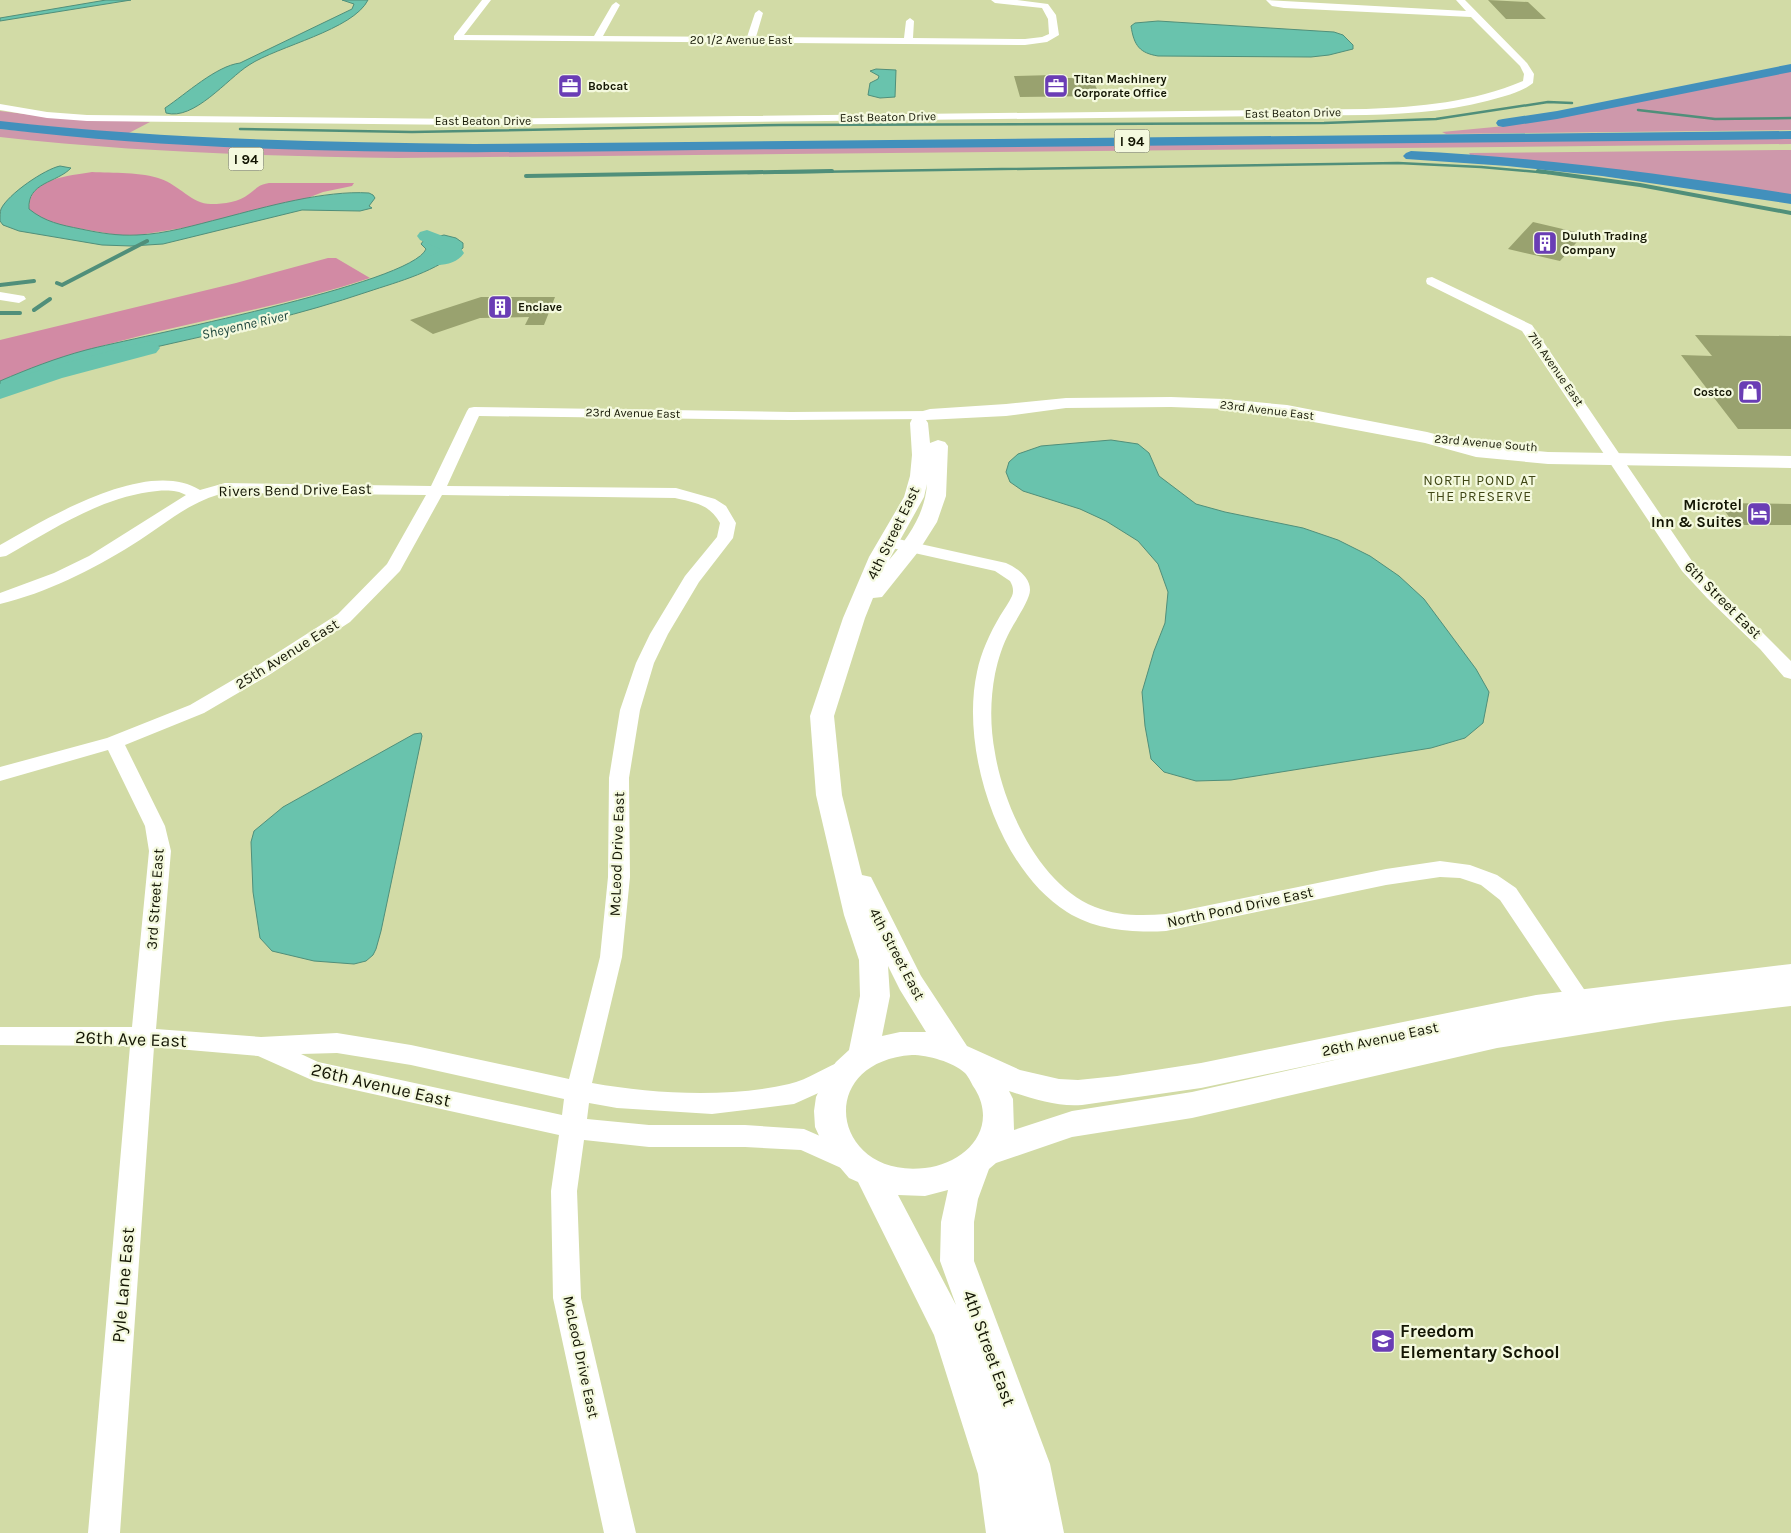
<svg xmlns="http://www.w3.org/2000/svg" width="1791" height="1533" viewBox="0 0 1791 1533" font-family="Karla,sans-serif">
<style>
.green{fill:#ce98ab}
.forest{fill:#d28aa4}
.water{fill:#69c3ad;stroke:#508f7a}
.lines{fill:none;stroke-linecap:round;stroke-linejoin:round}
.stream-far1{stroke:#508f7a;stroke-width:2.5}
.stream{stroke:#508f7a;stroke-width:4}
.river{fill:#69c3ad;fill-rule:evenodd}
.building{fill:#99a26f}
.minor{fill:#fff;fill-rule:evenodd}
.tertiary{fill:#fff;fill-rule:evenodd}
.motorway{fill:#4290bc;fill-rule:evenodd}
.labels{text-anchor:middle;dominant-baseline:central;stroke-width:4.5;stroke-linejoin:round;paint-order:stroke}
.far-street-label{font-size:12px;fill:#141604;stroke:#f4f9de}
.far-poi-label{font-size:12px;font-weight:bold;fill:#141604;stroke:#f4f9de;text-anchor:start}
.shield{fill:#f4f9de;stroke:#575a45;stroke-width:1}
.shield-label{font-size:14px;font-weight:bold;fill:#141604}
.far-water-label{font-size:14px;font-style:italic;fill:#1c453c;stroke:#f4f9de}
.far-neighbourhood-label{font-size:14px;letter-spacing:1px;fill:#3f4614;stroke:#f4f9de}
.street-label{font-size:15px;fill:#141604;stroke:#f4f9de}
.poi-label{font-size:15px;font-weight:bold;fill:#141604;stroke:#f4f9de;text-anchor:end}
.near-street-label{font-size:18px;fill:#141604;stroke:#f4f9de}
.near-poi-label{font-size:18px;font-weight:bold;fill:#141604;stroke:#f4f9de;text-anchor:start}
</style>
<rect width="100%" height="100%" fill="#d2dba6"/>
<path class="green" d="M 1791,71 L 1791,130 L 1446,134 L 1442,132 L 1505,126 Z
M 0,111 L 58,118 L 150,122 L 127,134 L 0,122 Z
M 0,129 L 112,139 L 231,146 L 1791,137 L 1791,144 L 397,158 C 265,156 132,152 0,137 Z
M 1791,150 L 1791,196 L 1471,156 L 1469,153 Z"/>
<path class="forest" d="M 92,172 C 112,173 142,172 161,179 C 179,185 193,205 212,204 C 224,204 239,202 249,194 C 259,187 256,186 269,183 L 354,183 L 352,186 L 323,192 L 305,199 L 195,226 L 139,235 L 117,235 L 65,226 L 41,219 L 29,209 C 28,178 69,176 92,172 Z
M 328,258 L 336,258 L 370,278 C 249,318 116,331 0,381 L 0,340 L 236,283 Z"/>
<path class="water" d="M 131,0 L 0,21 L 0,18 L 106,0 Z
M 342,0 L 368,0 C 353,30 278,46 249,65 C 227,79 194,121 166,113 L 165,108 C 186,94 216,66 240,63 L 352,9 L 354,4 Z
M 1158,21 L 1334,32 L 1343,35 L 1353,45 L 1353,49 L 1329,55 L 1311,57 L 1158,56 C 1140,53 1134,46 1131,26 L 1135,23 Z
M 876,69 L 896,70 L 895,97 L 880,98 L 868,95 L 870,83 L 878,79 L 879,76 L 870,71 Z
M 60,166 L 71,168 C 57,183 27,182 29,209 C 45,222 61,225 81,229 C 100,233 118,236 137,235 C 166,234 195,225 223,218 C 265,207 325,190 369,193 L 373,195 L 375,198 L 369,206 L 372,208 L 360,211 L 302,210 L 163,244 L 131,246 L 102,245 L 19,231 L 3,225 L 0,221 C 0,217 0,212 1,209 C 8,194 45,169 60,166 Z
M 444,235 L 456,238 L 463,243 L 463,248 C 436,272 400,281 367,292 C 302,314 236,329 169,344 C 113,357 50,367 0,397 L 0,381 C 28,369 56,358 86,350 C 135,337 412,284 426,249 L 421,244 L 424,240 Z
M 1111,440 L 1138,444 L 1149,453 L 1159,476 L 1196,504 L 1225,512 L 1303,528 L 1338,540 L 1370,556 L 1399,576 L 1424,599 L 1476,669 L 1489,692 L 1483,723 L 1465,738 L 1431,748 L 1231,780 L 1196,781 L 1164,772 L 1151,759 L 1145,726 L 1142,692 L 1154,651 L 1165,623 L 1168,592 L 1158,564 L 1138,541 L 1106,521 L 1080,509 L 1023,491 L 1010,482 L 1006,472 L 1009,462 L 1018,454 L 1041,446 Z
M 421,733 L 422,736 L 381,931 L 376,949 L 373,955 L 366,961 L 354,964 L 314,961 L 272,951 L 260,938 L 253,892 L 251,842 L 254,831 L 283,807 L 414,734 Z"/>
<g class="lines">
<path class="stream-far1" d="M 1638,110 L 1715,119 L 1791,118
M 240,129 L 412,132 L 781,125 L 1324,123 L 1436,119 L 1548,102 L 1572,103
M 748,173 L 1398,163 L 1481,167 L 1549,173"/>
<path class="stream" d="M 1538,171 L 1640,185 L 1791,213
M 526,176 L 832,171
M 57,283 L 62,285 L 147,241
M 0,285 L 34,281
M 34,310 L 50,299
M 0,313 L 20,313"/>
<path class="river" d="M 427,230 L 456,241 L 464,253 C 458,263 441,267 430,264 L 426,260 L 430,256 L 442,250 L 420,240 L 417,236 L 420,232 Z
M 148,341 L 156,343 L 160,348 L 156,353 L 62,378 L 0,399 L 0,384 L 46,368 Z"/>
</g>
<path class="building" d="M 1488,0 L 1528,2 L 1546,19 L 1506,19 Z
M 1053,75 L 1054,78 L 1092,78 L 1100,96 L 1020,97 L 1014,76 Z
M 1533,222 L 1584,234 L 1560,261 L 1508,249 Z
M 481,297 L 555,297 L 544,325 L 525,325 L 529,317 L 480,318 L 433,334 L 410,320 Z
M 1695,335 L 1791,336 L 1791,429 L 1738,429 L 1681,355 L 1712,356 Z
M 1719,503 L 1791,504 L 1791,525 L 1735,525 Z"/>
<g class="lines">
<path class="minor" d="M 482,0 L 491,0 L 464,35 L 594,36 L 612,5 L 616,2 L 620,5 L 603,36 L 747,37 L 755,13 L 759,10 L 763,13 L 756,37 L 904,38 L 906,21 L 910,18 L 914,21 L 913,38 L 1025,39 L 1042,37 L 1049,34 L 1048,19 L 1042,8 L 995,3 L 991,0 L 1017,0 L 1048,4 L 1056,15 L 1059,35 L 1047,42 L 1025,45 L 454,40 L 454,36 Z
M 1266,0 L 1466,11 L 1456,0 L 1465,0 L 1527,63 L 1534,74 L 1533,83 C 1526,89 1514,93 1505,96 C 1460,110 1413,114 1366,115 L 467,125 L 87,121 L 47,118 L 0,110 L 0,104 L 47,112 L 87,115 L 467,119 L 1366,109 C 1420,107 1473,102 1523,81 L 1524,74 L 1520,66 L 1471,17 L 1284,8 L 1272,6 Z
M 1432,277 L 1532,325 L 1694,564 L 1791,661 L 1791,679 L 1784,677 L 1760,649 L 1707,598 L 1682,571 L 1522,331 L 1427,284 L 1426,281 L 1427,278 Z
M 0,292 L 24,296 L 26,299 L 19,303 L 0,300 Z
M 474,407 L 791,412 L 930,411 L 935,412 L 937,415 L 935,418 L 930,419 L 791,420 L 479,416 L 447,486 L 676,488 L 715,499 L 726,506 L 736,523 L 733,538 L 699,582 L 668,634 L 654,663 L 640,710 L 629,778 L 630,877 L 622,957 L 592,1083 C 653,1094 728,1098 789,1084 C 808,1080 826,1066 845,1060 L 854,1063 L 857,1070 L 854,1077 L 794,1104 L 712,1114 L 617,1108 L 589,1103 L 587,1119 L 649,1125 L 745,1125 L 804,1129 L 859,1153 L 863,1161 L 859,1169 L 850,1172 L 801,1150 L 745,1147 L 649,1147 L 584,1140 L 577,1191 L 581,1298 L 636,1533 L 604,1533 L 553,1298 L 551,1191 L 559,1135 L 314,1081 L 258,1056 L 154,1047 L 120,1533 L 88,1533 L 130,1046 L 0,1045 L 0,1027 L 132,1027 L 149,851 L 145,826 L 108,750 L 0,781 L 0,767 L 107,738 L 190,705 L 255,667 L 338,614 L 387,564 L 426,495 L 225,493 C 189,501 163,526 132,545 C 92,570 46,593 0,604 L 0,593 L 54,573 L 89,556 L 186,495 C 176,489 161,490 149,492 C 96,500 52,530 6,556 L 0,557 L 0,545 C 46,519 147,457 200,490 L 225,483 L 431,486 L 467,411 L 469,408 ZM 442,495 L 675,498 C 696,503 709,504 720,523 L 717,537 L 685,576 L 650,634 L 636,663 L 620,710 L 609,778 L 608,877 L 600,957 L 569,1079 L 411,1045 L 337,1033 L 261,1037 L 156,1029 L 171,851 L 165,826 L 125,745 L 204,713 L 269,675 L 350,622 L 400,571 ZM 337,1053 L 411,1065 L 564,1099 L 562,1115 L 318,1062 L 301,1054 Z
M 889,537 L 1006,563 C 1017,568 1030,577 1030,590 C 1030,600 1015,621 1010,631 C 1003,644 998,659 995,674 C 990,700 990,727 995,753 C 1004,808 1040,885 1095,907 C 1117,916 1142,916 1166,914 L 1386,869 L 1440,861 L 1470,865 L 1497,875 L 1516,888 L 1596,1007 L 1600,1013 L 1596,1019 L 1588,1022 L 1580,1019 L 1500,900 L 1481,885 L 1460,878 L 1440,877 L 1386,885 L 1166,931 C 1133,933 1095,930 1067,912 C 998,869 960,749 977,672 C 981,652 990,633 1000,616 C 1004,609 1009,603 1012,596 C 1014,591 1013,586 1010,581 L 995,571 L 883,546 L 881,542 L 883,538 Z"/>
<path class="tertiary" d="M 1171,397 L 1224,399 L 1287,405 L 1427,432 L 1477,445 L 1548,452 L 1791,456 L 1791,468 L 1548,464 L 1476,457 L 1425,443 L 1287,417 L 1224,409 L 1171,407 L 1066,408 L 1006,416 L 926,420 L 928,423 L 930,443 L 938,440 L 945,442 L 948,446 L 946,496 L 937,522 L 918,552 L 882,597 L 873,598 L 865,618 L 834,716 L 842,795 L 862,875 L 871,877 L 921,976 L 967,1046 L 1020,1070 L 1059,1079 L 1078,1080 L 1117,1076 L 1201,1063 L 1536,995 L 1791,964 L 1791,1006 L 1667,1021 L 1497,1048 L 1192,1118 L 1072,1137 L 996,1163 L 989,1169 L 978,1199 L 974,1222 L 974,1261 L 1050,1464 L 1064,1533 L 986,1533 L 978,1474 L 934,1335 L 858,1182 L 849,1178 L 826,1151 L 815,1127 L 814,1111 L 816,1097 L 827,1074 L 836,1062 L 849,1050 L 860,996 L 859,960 L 844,915 L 816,795 L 810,716 L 843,618 L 869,557 L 904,497 L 910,476 L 912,455 L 910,423 L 912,419 L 923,418 L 921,415 L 923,411 L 930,409 L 1006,404 L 1066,398 ZM 927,484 C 925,514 908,538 889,560 L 924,497 ZM 888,966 L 900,990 L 926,1032 L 900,1032 L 882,1036 L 890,996 ZM 912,1055 C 928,1055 953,1062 965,1073 C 969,1077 972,1085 975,1089 C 999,1129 965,1164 925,1168 C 832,1179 813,1062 912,1055 ZM 1348,1057 L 1192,1092 L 1072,1111 L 1014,1130 L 1013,1099 L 1009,1091 C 1033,1099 1057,1107 1082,1105 L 1201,1088 ZM 948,1190 L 941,1222 L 940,1261 L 956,1305 L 898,1195 L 925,1196 Z"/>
<path class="motorway" d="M 1791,64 L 1791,72 L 1557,119 L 1503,127 L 1498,126 L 1496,123 L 1498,120 L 1503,119 L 1557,111 Z
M 0,121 C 158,139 315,142 474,144 L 1791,131 L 1791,139 C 1458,143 1125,146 792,149 C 528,152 263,160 0,129 Z
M 1411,151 C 1539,157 1665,174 1791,194 L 1791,204 L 1602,176 L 1507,166 L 1406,159 L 1403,156 L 1406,153 Z"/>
</g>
<defs>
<symbol id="office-square" viewBox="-11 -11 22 22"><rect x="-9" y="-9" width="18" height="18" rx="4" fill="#6a3db5" stroke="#f4f9de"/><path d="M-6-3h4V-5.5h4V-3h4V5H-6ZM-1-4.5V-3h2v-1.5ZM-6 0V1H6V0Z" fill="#fff"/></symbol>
<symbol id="building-square" viewBox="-11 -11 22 22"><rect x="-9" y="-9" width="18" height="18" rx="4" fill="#6a3db5" stroke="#f4f9de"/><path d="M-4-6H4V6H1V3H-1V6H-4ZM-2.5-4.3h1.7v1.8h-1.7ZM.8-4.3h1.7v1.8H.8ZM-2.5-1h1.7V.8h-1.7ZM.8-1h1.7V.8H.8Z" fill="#fff"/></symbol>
<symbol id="shop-square" viewBox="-11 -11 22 22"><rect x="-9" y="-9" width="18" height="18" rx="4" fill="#6a3db5" stroke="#f4f9de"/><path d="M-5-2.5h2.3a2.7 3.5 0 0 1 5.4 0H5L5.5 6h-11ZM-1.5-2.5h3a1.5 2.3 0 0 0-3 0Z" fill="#fff"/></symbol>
<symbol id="hotel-square" viewBox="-11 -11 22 22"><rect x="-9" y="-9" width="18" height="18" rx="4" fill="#6a3db5" stroke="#f4f9de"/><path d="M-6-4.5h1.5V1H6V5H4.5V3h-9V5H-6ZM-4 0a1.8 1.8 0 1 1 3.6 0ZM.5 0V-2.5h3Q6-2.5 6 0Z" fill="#fff"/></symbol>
<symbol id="school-square" viewBox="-11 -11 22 22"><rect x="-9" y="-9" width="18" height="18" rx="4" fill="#6a3db5" stroke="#f4f9de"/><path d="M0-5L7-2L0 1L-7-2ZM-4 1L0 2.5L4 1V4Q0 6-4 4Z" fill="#fff"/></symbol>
</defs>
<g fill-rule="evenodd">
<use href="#office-square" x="556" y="72" width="28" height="28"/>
<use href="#office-square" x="1042" y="72" width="28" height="28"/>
<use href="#building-square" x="1531" y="229" width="28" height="28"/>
<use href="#building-square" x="486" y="293" width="28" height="28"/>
<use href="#shop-square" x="1736" y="378" width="28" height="28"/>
<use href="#hotel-square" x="1745" y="500" width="28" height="28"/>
<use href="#school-square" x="1369" y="1327" width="28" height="28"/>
</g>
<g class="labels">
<g class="far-street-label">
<text x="741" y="40">20 1/2 Avenue East</text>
<text transform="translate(1293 113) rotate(-1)">East Beaton Drive</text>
<text transform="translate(888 117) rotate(-1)">East Beaton Drive</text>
<text x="483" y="121">East Beaton Drive</text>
<text transform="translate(1556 369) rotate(55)">7th Avenue East</text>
<text transform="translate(1267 410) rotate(7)">23rd Avenue East</text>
<text transform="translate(633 413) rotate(1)">23rd Avenue East</text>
<text transform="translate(1486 443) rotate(5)">23rd Avenue South</text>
</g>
<g class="far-poi-label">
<text x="1074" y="79">Titan Machinery<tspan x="1074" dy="14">Corporate Office</tspan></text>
<text x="588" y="86">Bobcat</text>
<text x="1562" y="236">Duluth Trading<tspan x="1562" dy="14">Company</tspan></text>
<text x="518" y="307">Enclave</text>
<text x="1732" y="392" text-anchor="end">Costco</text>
</g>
<g class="shield">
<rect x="1114.5" y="129.5" width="35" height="23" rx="4"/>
<rect x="228.5" y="147.5" width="35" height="23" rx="4"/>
</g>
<g class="shield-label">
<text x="1132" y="141">I 94</text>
<text x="246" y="159">I 94</text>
</g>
<g class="far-water-label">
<text transform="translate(245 325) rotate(-13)">Sheyenne River</text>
</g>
<g class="far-neighbourhood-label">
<text x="1480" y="480">NORTH POND AT<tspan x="1480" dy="16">THE PRESERVE</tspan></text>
</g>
<g class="street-label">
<text transform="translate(295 490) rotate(-1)">Rivers Bend Drive East</text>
<text transform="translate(893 533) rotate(-64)">4th Street East</text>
<text transform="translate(1723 600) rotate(45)">6th Street East</text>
<text transform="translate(287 654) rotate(-32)">25th Avenue East</text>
<text transform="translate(617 854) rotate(-88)">McLeod Drive East</text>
<text transform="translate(155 899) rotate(-86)">3rd Street East</text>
<text transform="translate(1240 907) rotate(-12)">North Pond Drive East</text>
<text transform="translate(897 954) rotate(62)">4th Street East</text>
<text transform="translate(1380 1039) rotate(-12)">26th Avenue East</text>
<text transform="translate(581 1357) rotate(78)">McLeod Drive East</text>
</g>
<g class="poi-label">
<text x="1742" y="505">Microtel<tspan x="1742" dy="17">Inn &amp; Suites</tspan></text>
</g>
<g class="near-street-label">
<text transform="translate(131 1039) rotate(2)">26th Ave East</text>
<text transform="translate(381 1085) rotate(13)">26th Avenue East</text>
<text transform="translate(123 1285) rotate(-85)">Pyle Lane East</text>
<text transform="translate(989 1348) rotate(70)">4th Street East</text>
</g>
<g class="near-poi-label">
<text x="1400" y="1331">Freedom<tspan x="1400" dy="21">Elementary School</tspan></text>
</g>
</g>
</svg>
